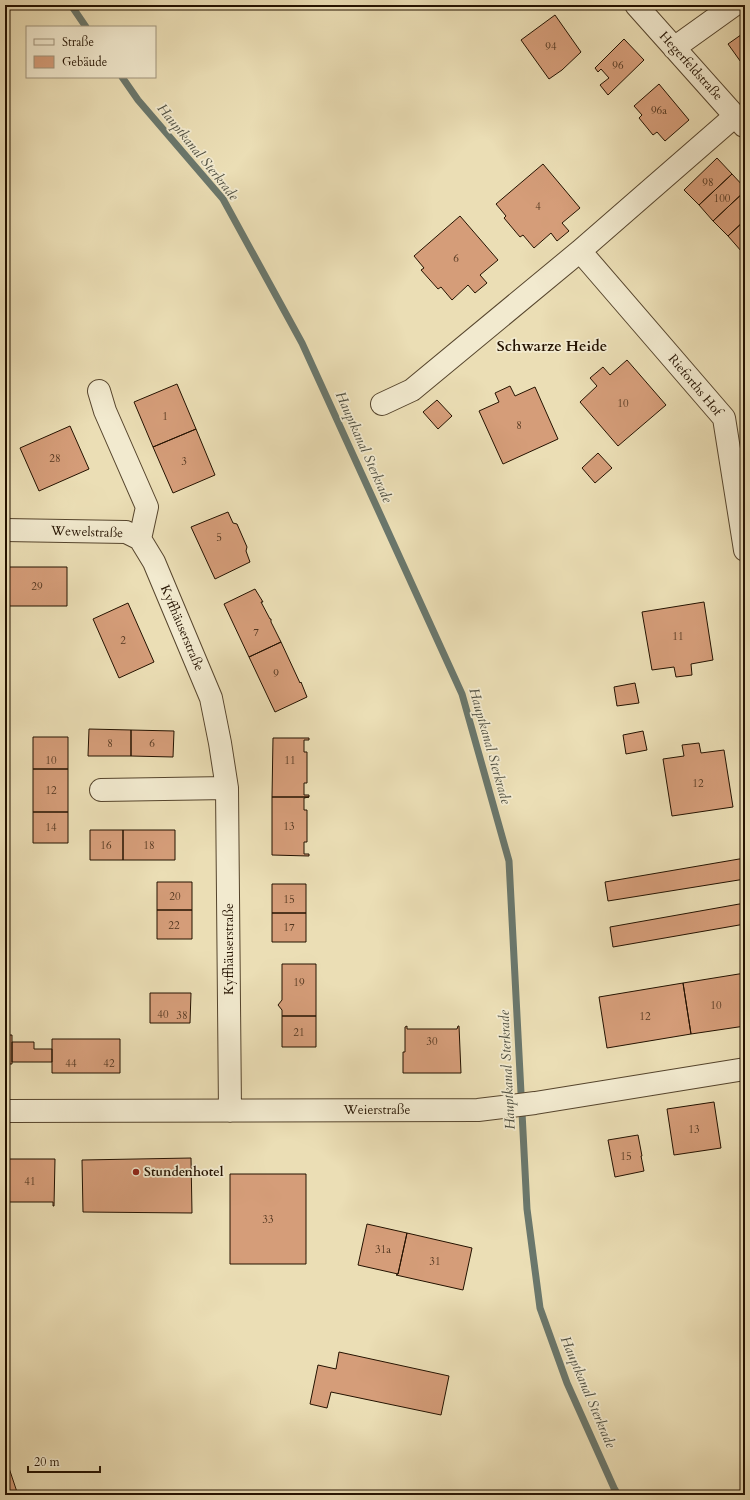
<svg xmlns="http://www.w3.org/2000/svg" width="750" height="1500" viewBox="0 0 750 1500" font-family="Cardo,serif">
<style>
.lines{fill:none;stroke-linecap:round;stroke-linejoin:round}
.stream{stroke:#6a776c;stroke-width:7}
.building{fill:#d59d79;stroke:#241200}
.minor-casing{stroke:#56452d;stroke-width:24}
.minor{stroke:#f2eacf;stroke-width:22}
.poi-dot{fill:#8f2418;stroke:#f2eacf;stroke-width:1.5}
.labels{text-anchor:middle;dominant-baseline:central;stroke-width:3.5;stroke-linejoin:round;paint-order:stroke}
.number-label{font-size:11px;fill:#50351e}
.street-label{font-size:13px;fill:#241200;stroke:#f2eacf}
.poi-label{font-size:13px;font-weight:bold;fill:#241200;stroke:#f2eacf;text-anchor:start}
.water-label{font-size:14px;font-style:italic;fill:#4d4d3f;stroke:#f2eacf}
.quarter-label{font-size:15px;font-weight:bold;fill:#241200;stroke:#f2eacf}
</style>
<rect width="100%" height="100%" fill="#ebdeb5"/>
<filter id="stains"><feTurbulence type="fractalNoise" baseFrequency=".005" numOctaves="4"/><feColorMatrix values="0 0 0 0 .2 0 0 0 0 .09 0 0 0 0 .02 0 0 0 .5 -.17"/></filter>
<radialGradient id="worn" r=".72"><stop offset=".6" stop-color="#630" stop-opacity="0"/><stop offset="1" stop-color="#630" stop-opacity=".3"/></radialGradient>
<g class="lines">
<path class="stream" d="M 71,5 L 86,27
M 122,77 L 138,100 L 223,199 L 302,343 L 462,694 L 509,861 L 527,1209 L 540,1308 L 567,1383 L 614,1488 L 618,1495"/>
</g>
<path class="building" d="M 555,15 L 581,52 L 562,70 L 549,79 L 521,40 Z
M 745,32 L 745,63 L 743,65 L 728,44 Z
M 624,39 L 644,60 L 608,95 L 600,85 L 609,78 L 601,69 L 598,72 L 595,68 Z
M 659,84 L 689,120 L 665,141 L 657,132 L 653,135 L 639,118 L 642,115 L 634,106 Z
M 717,158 L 732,174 L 699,205 L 684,190 Z
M 543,164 L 580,208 L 562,223 L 569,231 L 557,241 L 551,233 L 534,248 L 523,235 L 520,237 L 504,218 L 506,216 L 496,204 Z
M 732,174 L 745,188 L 745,191 L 713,221 L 699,205 Z
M 745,191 L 745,220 L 728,236 L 713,221 Z
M 460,216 L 498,260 L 480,275 L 487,283 L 475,293 L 468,285 L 452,300 L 441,287 L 438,289 L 421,270 L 424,268 L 414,256 Z
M 745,220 L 745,249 L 742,252 L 728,236 Z
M 627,360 L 666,405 L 618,446 L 580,402 L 597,386 L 590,378 L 603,367 L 610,375 Z
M 177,384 L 196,429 L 153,447 L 134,402 Z
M 510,386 L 515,396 L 535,387 L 558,439 L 503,464 L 479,411 L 499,402 L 495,393 Z
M 437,400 L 452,416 L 438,429 L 423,412 Z
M 70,426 L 89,469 L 39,491 L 20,448 Z
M 196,429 L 215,475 L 173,493 L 153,447 Z
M 598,453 L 612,468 L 595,483 L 582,468 Z
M 228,512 L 233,523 L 237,524 L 247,547 L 246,551 L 250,562 L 215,579 L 191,527 Z
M 5,567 L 8,567 L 8,606 L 5,606 Z
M 8,567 L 67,567 L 67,606 L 8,606 Z
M 255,589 L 263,602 L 261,602 L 270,619 L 271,619 L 271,622 L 281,642 L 249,657 L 224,604 Z
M 704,602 L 713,660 L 691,664 L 692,675 L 676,677 L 674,667 L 652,670 L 642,612 Z
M 128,603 L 154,662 L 119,678 L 93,619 Z
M 281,642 L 300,683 L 301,682 L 307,697 L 275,712 L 249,657 Z
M 635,683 L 639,703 L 617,706 L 614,687 Z
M 89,729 L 131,730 L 131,756 L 88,756 Z
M 131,730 L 174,731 L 173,757 L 131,756 Z
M 643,731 L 647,750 L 626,754 L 623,735 Z
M 33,737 L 68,737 L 68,769 L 33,769 Z
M 273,738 L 309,738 L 309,740 L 304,740 L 304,752 L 307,752 L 307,783 L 304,783 L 304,795 L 309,795 L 309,797 L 272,797 Z
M 699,743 L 701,753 L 724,750 L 733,807 L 672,816 L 663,759 L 684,756 L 682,745 Z
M 33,769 L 68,769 L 68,812 L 33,812 Z
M 272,797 L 309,797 L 304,798 L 304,810 L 307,810 L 307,842 L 304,842 L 304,854 L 309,854 L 309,856 L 272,855 Z
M 33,812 L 68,812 L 68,843 L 33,843 Z
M 90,830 L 123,830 L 123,860 L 90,860 Z
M 123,830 L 175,830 L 175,860 L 123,860 Z
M 745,858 L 745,879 L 608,901 L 605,882 Z
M 157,882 L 192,882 L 192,910 L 157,910 Z
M 272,884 L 306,884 L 306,913 L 272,913 Z
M 745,903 L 745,924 L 613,947 L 610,927 Z
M 157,910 L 192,910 L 192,939 L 157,939 Z
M 272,913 L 306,913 L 306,942 L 272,942 Z
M 282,964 L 316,964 L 316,1016 L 282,1016 L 282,1010 L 278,1005 L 282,1000 Z
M 745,973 L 745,1026 L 691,1034 L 683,983 Z
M 683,983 L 691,1034 L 607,1048 L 599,997 Z
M 150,993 L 191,993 L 190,1023 L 150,1023 Z
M 282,1016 L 316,1016 L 316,1047 L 282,1047 Z
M 407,1026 L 407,1029 L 457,1029 L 458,1026 L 459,1026 L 461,1073 L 403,1073 L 403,1052 L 405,1052 L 405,1027 Z
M 5,1035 L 12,1035 L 12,1064 L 5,1064 Z
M 52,1039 L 120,1039 L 120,1073 L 52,1073 Z
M 12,1042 L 34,1042 L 34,1049 L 52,1049 L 52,1062 L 12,1062 Z
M 714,1102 L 721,1148 L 674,1155 L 667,1109 Z
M 638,1135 L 642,1156 L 641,1156 L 644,1171 L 615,1177 L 608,1140 Z
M 191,1158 L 192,1213 L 83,1212 L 82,1160 Z
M 5,1159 L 55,1159 L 54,1206 L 53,1206 L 53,1202 L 5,1202 Z
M 230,1174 L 306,1174 L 306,1264 L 230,1264 Z
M 367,1224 L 407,1233 L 398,1274 L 358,1265 Z
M 407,1233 L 472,1248 L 463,1290 L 396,1275 L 398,1274 Z
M 339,1352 L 449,1376 L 441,1415 L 331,1392 L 327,1408 L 310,1404 L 318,1365 L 336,1369 Z
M 5,1456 L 18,1495 L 5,1495 Z"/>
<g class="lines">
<defs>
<path id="minor" d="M 636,5 L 744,126
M 674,48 L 734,5
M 580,251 L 724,418 L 745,550
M 99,391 L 105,411 L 147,507 L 140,539
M 382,404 L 412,390 L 580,251 L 735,116
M 5,530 L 126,532 L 140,539 L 154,562 L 211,698 L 220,743 L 227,788 L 230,1111
M 101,790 L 227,788
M 5,1111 L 478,1110 L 535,1103 L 745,1069"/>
</defs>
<use href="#minor" class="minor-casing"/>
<use href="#minor" class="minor"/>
</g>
<circle class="poi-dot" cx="136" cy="1172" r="4"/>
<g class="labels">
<g class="number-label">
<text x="551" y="46">94</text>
<text x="618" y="65">96</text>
<text x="659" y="110">96a</text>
<text x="708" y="182">98</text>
<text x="722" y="198">100</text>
<text x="538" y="206">4</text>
<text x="456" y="258">6</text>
<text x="623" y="403">10</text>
<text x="165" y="416">1</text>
<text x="519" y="425">8</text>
<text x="55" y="458">28</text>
<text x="184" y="461">3</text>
<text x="219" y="537">5</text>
<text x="37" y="586">29</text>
<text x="256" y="632">7</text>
<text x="678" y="636">11</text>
<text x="123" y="640">2</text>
<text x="276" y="673">9</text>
<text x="110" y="743">8</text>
<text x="152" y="743">6</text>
<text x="51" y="760">10</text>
<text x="290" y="760">11</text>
<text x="698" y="783">12</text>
<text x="51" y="790">12</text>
<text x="289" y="826">13</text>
<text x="51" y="827">14</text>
<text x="106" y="845">16</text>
<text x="149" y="845">18</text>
<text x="175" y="896">20</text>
<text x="289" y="899">15</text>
<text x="174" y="925">22</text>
<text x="289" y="927">17</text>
<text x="299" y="982">19</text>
<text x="716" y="1005">10</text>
<text x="163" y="1014">40</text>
<text x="182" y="1015">38</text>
<text x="645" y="1016">12</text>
<text x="299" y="1032">21</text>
<text x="432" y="1041">30</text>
<text x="71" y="1063">44</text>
<text x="109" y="1063">42</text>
<text x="694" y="1129">13</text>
<text x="626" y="1156">15</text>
<text x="30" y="1181">41</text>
<text x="268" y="1219">33</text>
<text x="383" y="1249">31a</text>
<text x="435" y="1261">31</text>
</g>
<g class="street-label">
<text transform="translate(691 66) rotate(48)">Hegerfeldstraße</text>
<text transform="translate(695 385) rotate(50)">Rieforths Hof</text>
<text transform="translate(87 532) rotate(2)">Wewelstraße</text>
<text transform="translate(182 628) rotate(67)">Kyffhäuserstraße</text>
<text transform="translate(229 949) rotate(-90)">Kyffhäuserstraße</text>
<text x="377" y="1110">Weierstraße</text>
</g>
<g class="poi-label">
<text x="144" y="1172">Stundenhotel</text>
</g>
<g class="water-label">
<text transform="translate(198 152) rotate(51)">Hauptkanal Sterkrade</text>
<text transform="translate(364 447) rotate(66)">Hauptkanal Sterkrade</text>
<text transform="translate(490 746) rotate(74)">Hauptkanal Sterkrade</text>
<text transform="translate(507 1070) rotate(-93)">Hauptkanal Sterkrade</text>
<text transform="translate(588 1392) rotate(67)">Hauptkanal Sterkrade</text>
</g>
<g class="quarter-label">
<text x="552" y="346">Schwarze Heide</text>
</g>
</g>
<rect width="750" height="1500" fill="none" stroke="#ebdeb5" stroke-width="20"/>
<rect x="6" y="6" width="738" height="1488" fill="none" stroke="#241200" stroke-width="2"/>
<rect x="10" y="10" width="730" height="1480" fill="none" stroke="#241200"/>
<rect x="26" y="26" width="130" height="52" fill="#f2eacf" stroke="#a0947c"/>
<rect x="34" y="39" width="20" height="6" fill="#f2eacf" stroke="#a0947c"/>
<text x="62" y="46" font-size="12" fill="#241200">Straße</text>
<rect x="34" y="56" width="20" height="12" fill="#d59d79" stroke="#a0947c"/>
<text x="62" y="66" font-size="12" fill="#241200">Gebäude</text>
<path d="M28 1466v6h72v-6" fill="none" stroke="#241200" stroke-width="2"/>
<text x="34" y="1466" font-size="12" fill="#241200" stroke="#f2eacf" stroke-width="3" paint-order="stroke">20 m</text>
<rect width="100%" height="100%" filter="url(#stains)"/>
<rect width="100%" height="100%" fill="url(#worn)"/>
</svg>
